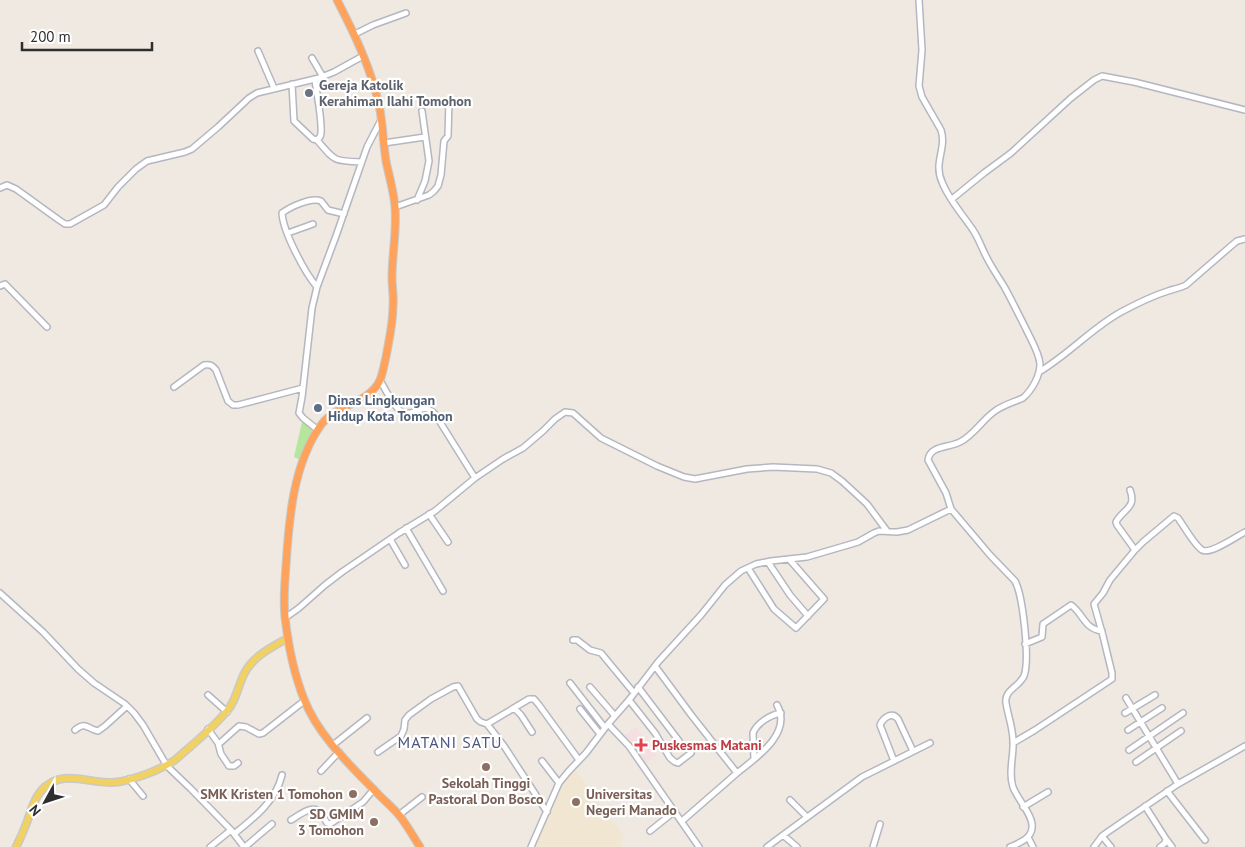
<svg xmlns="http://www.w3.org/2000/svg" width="1245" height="847" viewBox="0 0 1245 847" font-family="'PT Sans',sans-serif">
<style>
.education{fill:#f0e6d1}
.medical{fill:#f5dfe0}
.green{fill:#b6e59e}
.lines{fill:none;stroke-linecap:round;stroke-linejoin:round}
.minor-casing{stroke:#b4b7c1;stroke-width:8}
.major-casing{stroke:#c9c9c9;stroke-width:9}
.highway-casing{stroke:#c9c9c9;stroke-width:9}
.minor{stroke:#fff;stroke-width:5}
.major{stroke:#f2d163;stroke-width:6}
.highway{stroke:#ffa35c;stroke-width:7}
.worship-dot{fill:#6b7280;stroke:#fff;stroke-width:2}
.service-dot{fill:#5c6f8a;stroke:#fff;stroke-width:2}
.health-dot{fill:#e0444e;stroke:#fff;stroke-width:2}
.education-dot{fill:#8d6e63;stroke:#fff;stroke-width:2}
.labels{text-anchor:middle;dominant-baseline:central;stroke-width:4.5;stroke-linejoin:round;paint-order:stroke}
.worship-label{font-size:14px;font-weight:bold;fill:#5b616d;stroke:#fff;text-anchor:start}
.service-label{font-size:14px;font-weight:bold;fill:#4e5e75;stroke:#fff;text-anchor:start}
.health-label{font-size:14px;font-weight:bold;fill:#be3a42;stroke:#fff;text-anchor:start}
.education-label{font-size:14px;font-weight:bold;fill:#785e54;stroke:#fff;text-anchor:end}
.quarter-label{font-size:16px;letter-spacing:1px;fill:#4d5680;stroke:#fff}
</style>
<rect width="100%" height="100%" fill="#efe9e1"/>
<path class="education" d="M 574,768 L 624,837 L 619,844 L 623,847 L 534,847 L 561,785 Z"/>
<path class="medical" d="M 636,727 L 657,755 L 646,763 L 625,735 Z"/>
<path class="green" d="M 303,418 L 318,430 L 303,461 L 294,457 Z"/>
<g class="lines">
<defs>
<path id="minor" d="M 919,0 L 922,50 L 919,86 L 922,97 L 941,130 C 947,149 933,162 942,182 C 949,200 963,215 973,230 C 979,239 982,249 987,258 C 992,268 999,278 1005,288 C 1012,301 1019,315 1026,329 C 1031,340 1039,352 1040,364 C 1040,376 1032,390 1023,398 C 1014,402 1003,405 995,411 C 982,420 974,435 960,442 C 949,448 930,445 928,460 L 946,493 L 951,509 L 990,555 L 1015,581 C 1023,596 1030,660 1024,676 C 1019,687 1004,690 1006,703 C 1008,716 1013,728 1013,741 C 1014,756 1008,772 1013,787 C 1017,799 1034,816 1032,828 C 1031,839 1019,843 1010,847
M 355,34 L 373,25 L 406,13
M 258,51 L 274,88
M 312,58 L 323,77
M 292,84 L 294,121 L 313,139 L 317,140 C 320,137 321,137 321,133 C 322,118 317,95 315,80
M 317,140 C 335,161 333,161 361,162
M 384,143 L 425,137
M 0,188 L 7,185 L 16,189 L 59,220 L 65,224 L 70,224 L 104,205 L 118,187 L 136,169 L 147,161 L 185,152 L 192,149 L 218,127 L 249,98 L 257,93 L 319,78 L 334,72 L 363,56
M 952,199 L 984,173 L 1011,153 L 1071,98 L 1094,80 L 1102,76 L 1134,82 L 1245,110
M 417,200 L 425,181 L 429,161 L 422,111
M 395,207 L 429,195 L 434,191 L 438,186 L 441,175 L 444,141 L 448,136 L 449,101
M 288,233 L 313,224
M 0,286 L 5,284 L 47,327
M 317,287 C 305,273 283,232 282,213 C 290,207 311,197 321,201 L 328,210 L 344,214
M 1039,372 C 1069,354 1092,328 1121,312 C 1136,304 1152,296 1168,291 C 1174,289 1180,288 1186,285 L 1231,246 L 1237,241 L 1245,239
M 174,387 L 204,365 C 210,364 212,365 216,370 L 228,401 L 233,405 L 238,405 L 303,388
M 318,430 L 303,418 L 299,413 L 302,397 L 312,308 L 317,287 L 336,236 L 367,147 L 381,120
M 475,478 L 503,459 L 523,448 L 543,431 L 555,419 L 565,412 L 573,413 L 601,438 L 657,466 L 684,477 L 695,479 L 747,469 L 773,467 L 817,469 L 831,473 L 842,481 L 867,504 L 887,531
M 1130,490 C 1137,508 1123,509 1116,522 L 1117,525 L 1135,550
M 429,514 L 448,542
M 406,528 L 443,591
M 390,539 L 405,565
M 768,562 L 790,595 L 808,616
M 748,568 L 774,609 L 796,628 L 824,599 L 789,559
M 0,593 L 43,632 L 78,669 L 94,683 L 125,704 L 134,713 L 143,725 L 167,766 L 191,789 L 231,830 L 244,847
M 285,618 L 299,608 L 325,585 L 342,572 L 399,533 L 435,511 L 475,478 L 435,414 C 422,401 417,416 404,413 C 395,410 385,389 380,380
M 573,640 L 577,640 L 590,650 L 601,653 L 634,693
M 1025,644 L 1042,637 L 1043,624 L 1071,605 C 1083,613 1084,629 1102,631
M 655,666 L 692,716 L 737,773 L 682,821
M 570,683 L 605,728
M 590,687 L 615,716
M 638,687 L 679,741
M 208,695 L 227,712
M 1126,698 L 1178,784
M 629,700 L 655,733 L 670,758 L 675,762 L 678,763 L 691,753
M 514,708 L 521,715 L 532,732
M 580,709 L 600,734
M 1125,713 L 1155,695
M 487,724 L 529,699 L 534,699 L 539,705 L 579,760
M 608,724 L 629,700 L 658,662 L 701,615 L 725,585 L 741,571 L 756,564 L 771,561 L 807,557 L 848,545 L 858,542 L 874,533 L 879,531 L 897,532 L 908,530 L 951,509
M 208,729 L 218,743 L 220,743 L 239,726 L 246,727 L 259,734 L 263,733 L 304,701
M 75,730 C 86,721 87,729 98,731 L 105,726 L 127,706
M 1128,730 L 1162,708
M 218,743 L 221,754 L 229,766 L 234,766 L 238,763
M 1013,743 L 1035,730 L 1112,679 L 1112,673 L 1103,636 L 1094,604 L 1103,593 L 1110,580 L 1135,550 L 1143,542 L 1174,516 L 1178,518 C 1183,525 1195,546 1202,550 C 1210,555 1237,536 1245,532
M 333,745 L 367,718
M 1129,750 L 1183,713
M 378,752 L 401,736 L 404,729 L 405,720 L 409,715 L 431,699 L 453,687 L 458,686 L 477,719 L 481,722 L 487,724 L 504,746 L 547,812
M 754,759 L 753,733 C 757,723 770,715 781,713
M 542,761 L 559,783
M 894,761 L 880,725 C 883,718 892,711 898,719 L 913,751
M 1136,762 L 1181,731
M 321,771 L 339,752
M 737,773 C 756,758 793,733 777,705
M 129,779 L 143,796
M 1167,791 L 1205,840
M 790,800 L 807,817
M 1145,806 L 1166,839 L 1165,843 L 1160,847
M 1023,807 L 1048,792
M 399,815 L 422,797
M 291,820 C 298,816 312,804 320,812 C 323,815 325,820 327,823 L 330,824 L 363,802 L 374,789
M 650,831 L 675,811
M 234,834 C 254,818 276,801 282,775
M 1102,836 L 1111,847
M 1028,837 L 1033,847
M 1166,839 L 1172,847
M 210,847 L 231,830
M 245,847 L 272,824
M 531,847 L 559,783 L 568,772 L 586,753 L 608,724 L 629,746 L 699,847
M 767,847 L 783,835
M 797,847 L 783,835 L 862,777 L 930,743
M 873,847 L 880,824
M 1094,847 L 1102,836 L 1109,831 L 1178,784 L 1245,746"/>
<path id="major" d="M 16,847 C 20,839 24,830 27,822 C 31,811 33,800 41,791 C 62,766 92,786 118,782 C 136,779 160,770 175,760 C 192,745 212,729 226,712 C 236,702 238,686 244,674 C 253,656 272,647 288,638"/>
<path id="highway" d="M 337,0 C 354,33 371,68 379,105 C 383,123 383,142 386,161 C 389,176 394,192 395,207 C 397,231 392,254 392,278 C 392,287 394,297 393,306 C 393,324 389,340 386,357 C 384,365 383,373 380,380 C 369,404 336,404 321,425 C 293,464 289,519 286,565 C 285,582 283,600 285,617 C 288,644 294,674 304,699 C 318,736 353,768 379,795 C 386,802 393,808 399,815 C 407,825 413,836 420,847"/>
</defs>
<use href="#minor" class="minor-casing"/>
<use href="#major" class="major-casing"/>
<use href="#highway" class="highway-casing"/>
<use href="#minor" class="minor"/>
<use href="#major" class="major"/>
<use href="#highway" class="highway"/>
</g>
<circle class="worship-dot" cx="309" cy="93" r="5"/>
<circle class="service-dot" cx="318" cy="408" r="5"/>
<path class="health-dot" d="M638.5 737.5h5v5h5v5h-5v5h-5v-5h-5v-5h5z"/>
<g class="education-dot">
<circle cx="486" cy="767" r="5"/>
<circle cx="353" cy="794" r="5"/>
<circle cx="576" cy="802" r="5"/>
<circle cx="374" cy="822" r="5"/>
</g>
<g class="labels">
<g class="worship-label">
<text x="319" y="85">Gereja Katolik<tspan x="319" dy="16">Kerahiman Ilahi Tomohon</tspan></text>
</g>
<g class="service-label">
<text x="328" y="400">Dinas Lingkungan<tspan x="328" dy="16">Hidup Kota Tomohon</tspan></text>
</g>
<g class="health-label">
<text x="652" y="745">Puskesmas Matani</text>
</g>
<g class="education-label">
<text x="486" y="783" text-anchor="middle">Sekolah Tinggi<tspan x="486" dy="16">Pastoral Don Bosco</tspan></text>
<text x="343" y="794">SMK Kristen 1 Tomohon</text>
<text x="586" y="794" text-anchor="start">Universitas<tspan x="586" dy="16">Negeri Manado</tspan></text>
<text x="364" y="814">SD GMIM<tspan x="364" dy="16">3 Tomohon</tspan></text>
</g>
<g class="quarter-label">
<text x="450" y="742">MATANI SATU</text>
</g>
</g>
<g transform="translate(45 802) rotate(230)" stroke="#ffffff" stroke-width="4" paint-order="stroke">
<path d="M0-4L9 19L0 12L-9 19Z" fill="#2e2e2e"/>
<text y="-8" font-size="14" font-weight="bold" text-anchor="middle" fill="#2e2e2e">N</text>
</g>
<path d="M22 42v8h130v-8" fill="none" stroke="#2e2e2e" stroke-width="2.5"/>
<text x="30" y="42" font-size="15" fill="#2e2e2e" stroke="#ffffff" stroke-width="4" paint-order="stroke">200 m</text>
</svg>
